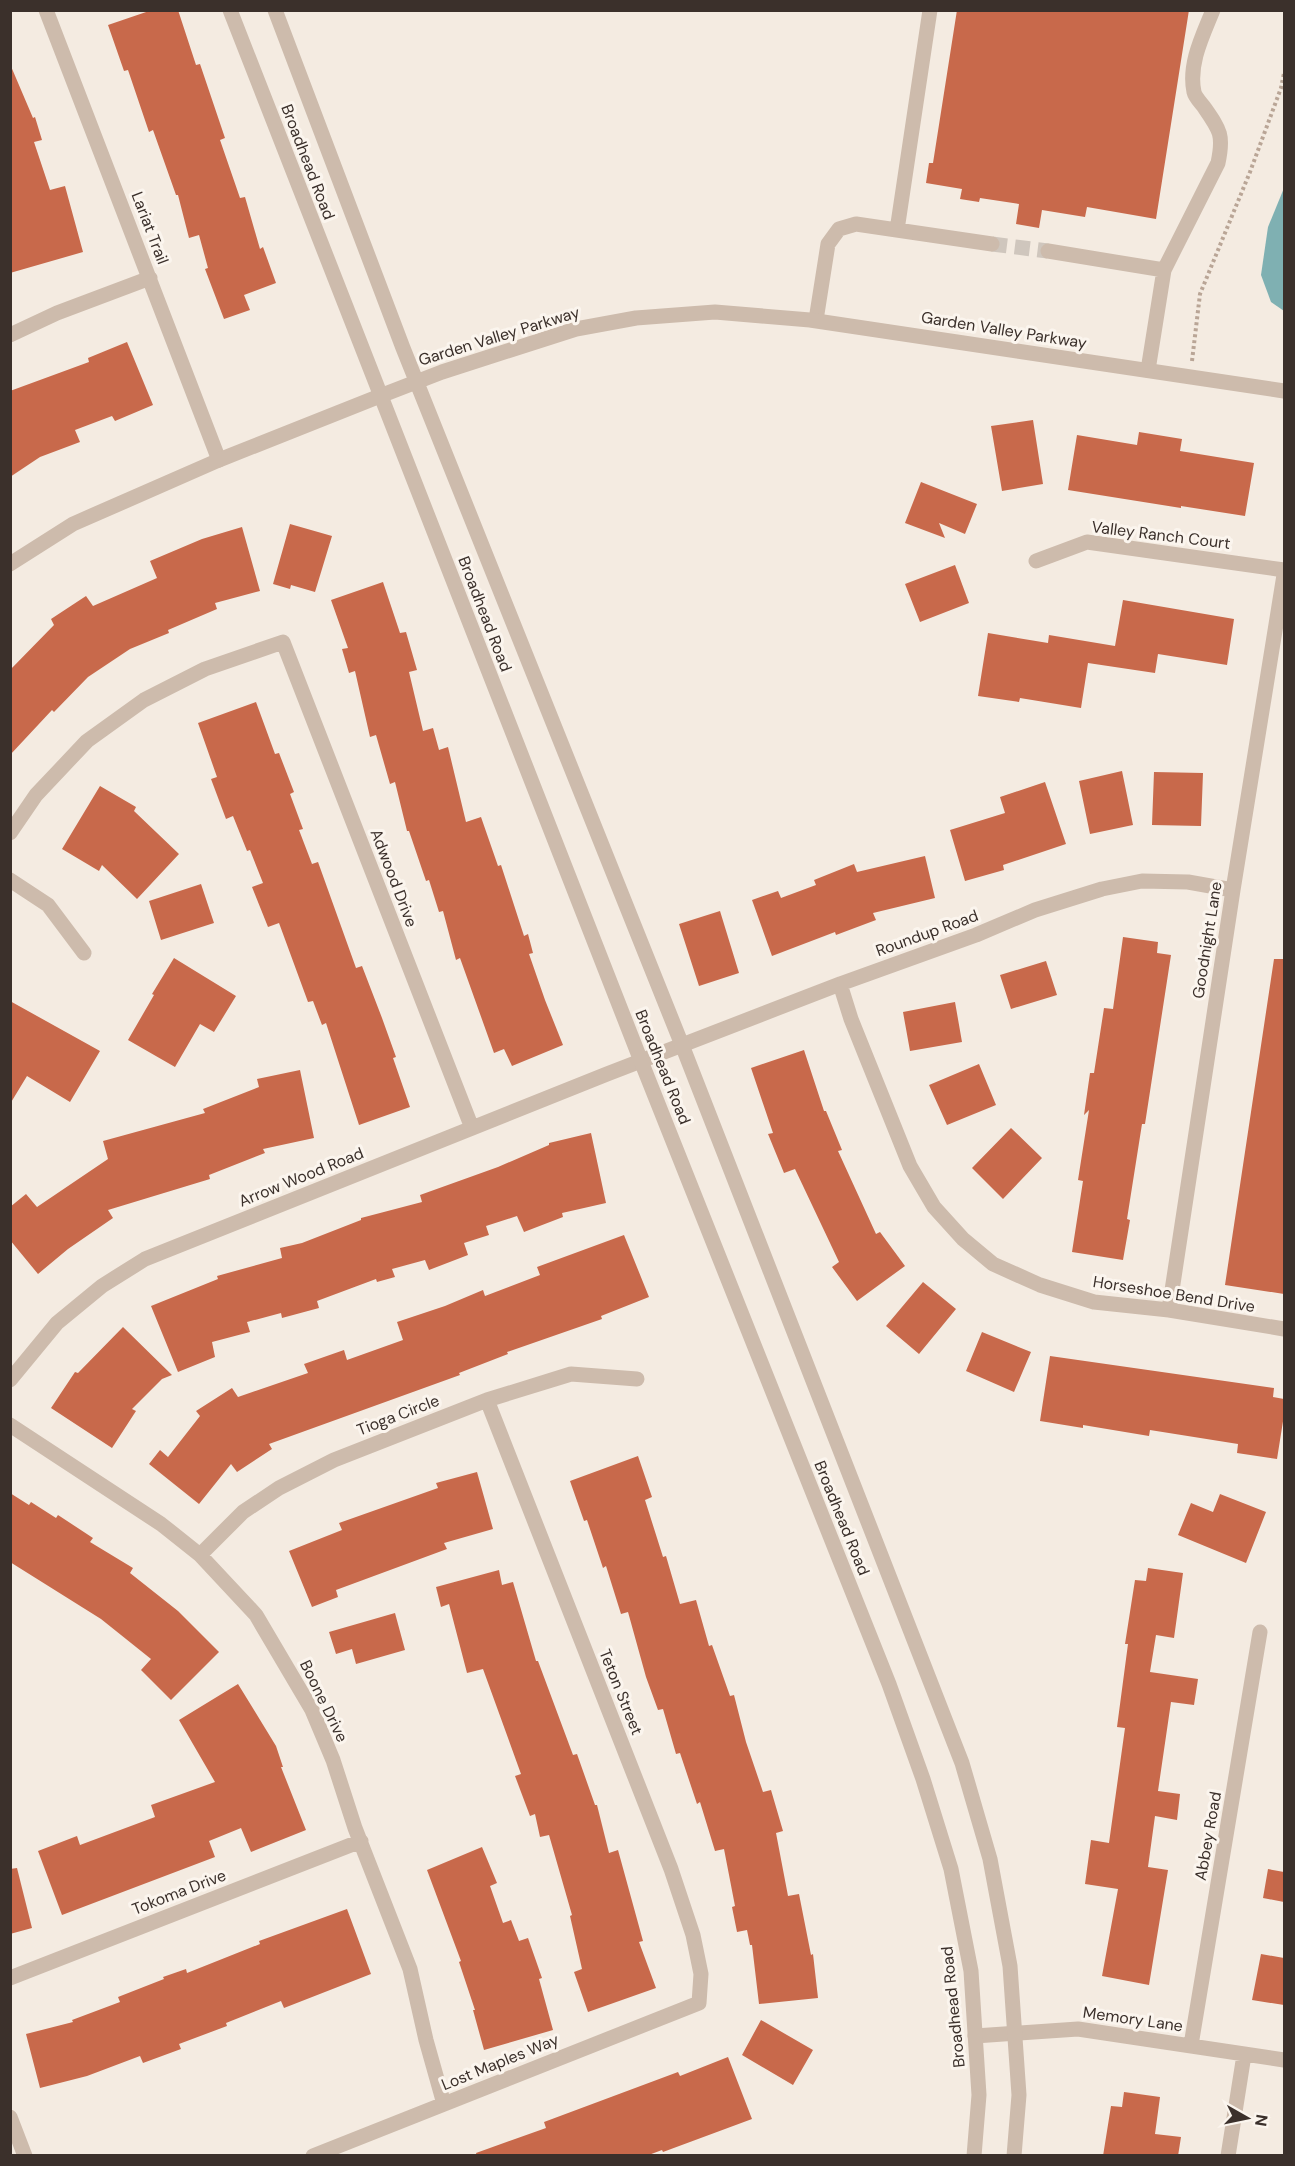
<svg xmlns="http://www.w3.org/2000/svg" width="1295" height="2166" viewBox="0 0 1295 2166" font-family="'DM Sans',sans-serif">
<style>
.water{fill:#7fb0b2}
.building{fill:#c8694b}
.lines{fill:none;stroke-linecap:round;stroke-linejoin:round}
.minor-tunnel{stroke:#cfc6bd;stroke-width:15;stroke-dasharray:15 8;stroke-linecap:butt}
.path{stroke:#b9a596;stroke-width:4;stroke-dasharray:3 3;stroke-linecap:butt}
.minor{stroke:#cdbbac;stroke-width:15}
.tertiary{stroke:#cdbbac;stroke-width:15}
.labels{text-anchor:middle;dominant-baseline:central;stroke-width:6;stroke-linejoin:round;paint-order:stroke}
.street-label{font-size:16px;fill:#3b302b;stroke:#fbf5ee}
</style>
<rect width="100%" height="100%" fill="#f4ebe1"/>
<path class="water" d="M 1284,188 L 1284,311 L 1271,302 L 1261,275 L 1268,227 Z"/>
<path class="building" d="M 152,10 L 178,10 L 196,65 L 200,64 L 225,138 L 220,140 L 240,198 L 245,197 L 260,249 L 263,247 L 276,283 L 244,295 L 250,310 L 224,319 L 205,269 L 208,268 L 199,235 L 189,238 L 178,195 L 176,195 L 153,130 L 149,132 L 128,70 L 124,71 L 108,25 Z
M 957,10 L 1189,10 L 1156,219 L 1087,207 L 1085,217 L 1042,210 L 1039,228 L 1016,224 L 1019,204 L 980,198 L 979,202 L 960,199 L 962,189 L 926,183 L 929,163 L 933,163 Z
M 10,64 L 33,118 L 35,117 L 42,140 L 34,142 L 50,190 L 65,186 L 83,252 L 10,273 Z
M 127,342 L 153,405 L 115,421 L 112,416 L 75,430 L 80,442 L 40,457 L 10,477 L 10,391 L 89,362 L 88,358 Z
M 1033,420 L 1043,484 L 1002,491 L 991,426 Z
M 1139,432 L 1182,439 L 1180,451 L 1254,463 L 1245,516 L 1181,506 L 1181,508 L 1068,490 L 1077,435 L 1137,445 Z
M 921,482 L 977,504 L 965,534 L 939,523 L 945,538 L 905,523 Z
M 290,524 L 332,536 L 315,592 L 291,585 L 290,589 L 273,584 Z
M 242,527 L 260,591 L 215,603 L 217,609 L 168,630 L 169,633 L 130,649 L 88,677 L 54,712 L 52,710 L 10,755 L 10,670 L 54,625 L 51,619 L 86,596 L 93,606 L 157,578 L 150,561 L 202,539 Z
M 955,565 L 969,603 L 920,622 L 905,584 Z
M 383,582 L 400,633 L 406,632 L 417,670 L 409,672 L 423,731 L 433,728 L 439,750 L 448,747 L 466,822 L 481,817 L 498,866 L 501,865 L 524,936 L 528,934 L 533,953 L 529,954 L 545,1000 L 563,1045 L 512,1066 L 504,1049 L 494,1053 L 460,958 L 456,960 L 443,911 L 439,912 L 429,880 L 426,881 L 409,831 L 407,831 L 395,782 L 390,784 L 376,735 L 370,737 L 355,671 L 349,673 L 342,649 L 348,648 L 331,600 Z
M 1123,600 L 1234,619 L 1227,665 L 1158,654 L 1155,673 L 1088,663 L 1081,708 L 1020,698 L 1019,702 L 978,696 L 988,633 L 1048,643 L 1049,635 L 1115,646 Z
M 256,702 L 275,754 L 279,753 L 294,792 L 290,794 L 303,829 L 299,830 L 312,864 L 318,862 L 356,968 L 362,966 L 382,1018 L 396,1057 L 393,1058 L 410,1107 L 359,1125 L 326,1023 L 322,1025 L 313,1001 L 308,1002 L 279,923 L 268,927 L 252,887 L 263,883 L 250,850 L 247,851 L 233,816 L 226,819 L 211,779 L 217,777 L 198,723 Z
M 1122,771 L 1133,825 L 1090,834 L 1079,781 Z
M 1154,772 L 1203,773 L 1201,826 L 1152,825 Z
M 1045,782 L 1066,844 L 1003,865 L 1004,870 L 965,881 L 950,830 L 1005,813 L 1000,797 Z
M 100,786 L 136,807 L 134,811 L 179,854 L 137,899 L 102,865 L 99,871 L 62,849 Z
M 925,856 L 935,898 L 873,913 L 876,920 L 836,935 L 835,932 L 772,956 L 752,900 L 778,891 L 781,898 L 816,885 L 814,880 L 854,864 L 857,872 Z
M 201,884 L 214,923 L 161,940 L 149,901 Z
M 720,911 L 739,973 L 699,986 L 679,924 Z
M 1123,937 L 1158,942 L 1157,953 L 1171,955 L 1145,1124 L 1142,1124 L 1127,1219 L 1130,1220 L 1123,1260 L 1072,1252 L 1083,1181 L 1078,1180 L 1089,1110 L 1084,1115 L 1090,1073 L 1094,1073 L 1104,1008 L 1113,1009 Z
M 174,958 L 236,996 L 214,1032 L 200,1024 L 175,1067 L 128,1040 L 154,995 L 152,994 Z
M 1274,959 L 1284,959 L 1284,1294 L 1225,1285 Z
M 1046,961 L 1057,995 L 1011,1009 L 1000,975 Z
M 10,1001 L 100,1051 L 70,1102 L 27,1076 L 10,1104 Z
M 955,1002 L 962,1042 L 910,1051 L 903,1012 Z
M 804,1050 L 824,1111 L 826,1111 L 842,1150 L 838,1151 L 876,1234 L 880,1232 L 905,1266 L 857,1301 L 832,1267 L 839,1262 L 795,1169 L 784,1173 L 768,1134 L 773,1133 L 751,1068 Z
M 979,1064 L 996,1105 L 947,1125 L 929,1085 Z
M 300,1070 L 314,1138 L 263,1149 L 265,1153 L 209,1175 L 210,1179 L 108,1210 L 113,1218 L 68,1249 L 38,1274 L 10,1240 L 10,1207 L 26,1194 L 37,1207 L 108,1159 L 103,1141 L 205,1113 L 203,1109 L 259,1087 L 257,1079 Z
M 1011,1128 L 1042,1158 L 1003,1199 L 972,1168 Z
M 591,1133 L 606,1203 L 562,1213 L 563,1217 L 524,1232 L 517,1216 L 486,1226 L 489,1235 L 464,1243 L 468,1255 L 429,1270 L 425,1260 L 392,1269 L 395,1277 L 377,1282 L 376,1279 L 317,1301 L 319,1308 L 282,1318 L 281,1313 L 247,1322 L 250,1332 L 212,1342 L 215,1357 L 178,1372 L 151,1306 L 218,1279 L 217,1276 L 282,1258 L 280,1248 L 302,1243 L 361,1220 L 361,1218 L 422,1202 L 420,1195 L 498,1167 L 549,1145 L 549,1143 Z
M 624,1235 L 649,1297 L 601,1316 L 602,1319 L 507,1352 L 508,1354 L 459,1373 L 460,1375 L 269,1444 L 272,1449 L 237,1472 L 231,1464 L 199,1504 L 149,1464 L 160,1450 L 168,1457 L 200,1416 L 196,1411 L 232,1388 L 238,1397 L 308,1373 L 304,1364 L 344,1350 L 347,1360 L 403,1340 L 397,1322 L 445,1306 L 483,1290 L 485,1296 L 540,1275 L 537,1267 Z
M 923,1282 L 956,1309 L 919,1354 L 886,1326 Z
M 123,1327 L 172,1375 L 162,1379 L 132,1409 L 136,1411 L 112,1448 L 51,1408 L 75,1372 L 78,1373 Z
M 982,1332 L 1031,1352 L 1014,1392 L 966,1371 Z
M 1050,1356 L 1274,1388 L 1273,1397 L 1284,1399 L 1284,1415 L 1277,1459 L 1237,1453 L 1238,1444 L 1150,1430 L 1149,1436 L 1083,1425 L 1083,1428 L 1040,1421 Z
M 638,1456 L 652,1497 L 645,1500 L 663,1557 L 666,1556 L 680,1604 L 696,1600 L 709,1646 L 712,1645 L 730,1696 L 734,1695 L 746,1742 L 763,1792 L 771,1790 L 783,1831 L 776,1833 L 788,1896 L 799,1894 L 811,1955 L 813,1954 L 818,1998 L 759,2004 L 752,1945 L 750,1945 L 747,1930 L 737,1932 L 732,1907 L 735,1906 L 724,1849 L 715,1851 L 700,1802 L 697,1804 L 680,1753 L 676,1754 L 663,1709 L 658,1710 L 646,1677 L 628,1612 L 621,1614 L 606,1566 L 603,1568 L 587,1520 L 584,1521 L 570,1481 Z
M 477,1472 L 493,1529 L 444,1543 L 447,1549 L 336,1590 L 338,1597 L 312,1607 L 289,1551 L 342,1530 L 339,1523 L 438,1488 L 436,1483 Z
M 10,1493 L 29,1505 L 31,1502 L 56,1518 L 58,1515 L 93,1538 L 90,1542 L 133,1568 L 130,1573 L 178,1611 L 219,1652 L 171,1700 L 141,1670 L 151,1659 L 101,1619 L 10,1562 Z
M 1220,1494 L 1266,1512 L 1246,1563 L 1178,1535 L 1191,1503 L 1213,1512 Z
M 1148,1568 L 1183,1573 L 1174,1638 L 1156,1635 L 1150,1672 L 1198,1679 L 1194,1705 L 1171,1702 L 1158,1791 L 1180,1794 L 1177,1820 L 1155,1816 L 1148,1867 L 1168,1870 L 1149,1985 L 1102,1976 L 1118,1889 L 1085,1884 L 1091,1840 L 1109,1843 L 1125,1728 L 1117,1727 L 1128,1644 L 1125,1644 L 1135,1580 L 1146,1581 Z
M 499,1570 L 502,1585 L 513,1582 L 536,1661 L 538,1661 L 573,1755 L 577,1754 L 595,1805 L 597,1805 L 609,1853 L 618,1850 L 643,1941 L 639,1942 L 656,1988 L 588,2012 L 574,1972 L 582,1969 L 570,1916 L 572,1915 L 549,1835 L 540,1837 L 535,1814 L 530,1816 L 515,1776 L 521,1774 L 483,1669 L 467,1673 L 449,1604 L 441,1607 L 436,1587 Z
M 395,1613 L 405,1650 L 356,1664 L 352,1649 L 336,1654 L 329,1632 Z
M 238,1684 L 276,1746 L 283,1767 L 281,1767 L 306,1830 L 251,1852 L 241,1828 L 209,1841 L 215,1857 L 62,1915 L 38,1851 L 77,1836 L 80,1845 L 155,1817 L 151,1805 L 215,1782 L 179,1720 Z
M 482,1847 L 497,1883 L 490,1886 L 503,1923 L 511,1920 L 519,1941 L 528,1938 L 542,1978 L 539,1979 L 553,2030 L 484,2050 L 473,2010 L 475,2010 L 459,1962 L 461,1961 L 427,1870 Z
M 17,1868 L 32,1928 L 10,1934 L 10,1869 Z
M 1268,1869 L 1284,1872 L 1284,1902 L 1263,1898 Z
M 347,1909 L 371,1974 L 284,2008 L 281,2001 L 226,2023 L 227,2026 L 179,2044 L 181,2049 L 143,2063 L 140,2056 L 87,2076 L 40,2088 L 26,2034 L 73,2022 L 72,2020 L 120,2002 L 118,1997 L 164,1979 L 163,1977 L 186,1969 L 187,1973 L 260,1944 L 259,1941 Z
M 1261,1954 L 1284,1958 L 1284,2005 L 1252,2000 Z
M 761,2020 L 813,2050 L 793,2085 L 742,2055 Z
M 728,2057 L 752,2119 L 663,2152 L 662,2150 L 646,2156 L 477,2156 L 476,2153 L 546,2128 L 544,2122 L 678,2072 L 680,2076 Z
M 1124,2092 L 1160,2097 L 1155,2134 L 1181,2137 L 1178,2156 L 1103,2156 L 1111,2106 L 1122,2107 Z"/>
<g class="lines">
<path class="minor-tunnel" d="M 992,244 L 1048,251"/>
<path class="path" d="M 1192,361 L 1200,294 L 1250,172 L 1281,88 L 1284,73"/>
<path class="minor" d="M 46,10 L 219,460
M 897,230 L 930,10
M 1048,251 L 1164,270 L 1148,370
M 1164,270 L 1218,163 C 1224,135 1220,130 1204,107 C 1201,103 1195,97 1194,92 C 1188,64 1203,35 1213,10
M 816,320 L 828,244 L 839,229 L 856,224 L 992,244
M 10,335 L 57,313 L 150,278
M 1036,561 L 1087,542 L 1284,570
M 10,833 L 36,795 L 87,741 L 144,700 L 205,669 L 283,642 L 472,1128
M 10,880 L 48,905 L 84,953
M 840,984 L 851,1019 L 910,1166 L 934,1207 L 963,1239 L 993,1264 L 1040,1285 L 1094,1302 L 1169,1310 L 1284,1329
M 1169,1310 L 1233,890 L 1284,575
M 10,1380 L 57,1323 L 102,1286 L 145,1259 L 607,1074 L 840,984 L 976,935 L 1035,910 L 1102,889 L 1142,881 L 1188,882 L 1233,890
M 10,1425 L 161,1524 L 200,1555 L 256,1615 L 312,1710 L 333,1760 L 355,1828 L 410,1969 L 426,2040 L 444,2104
M 200,1555 L 243,1512 L 279,1488 L 334,1460 L 487,1400 L 571,1374 L 637,1379
M 10,1978 L 361,1841
M 975,2036 L 1078,2029 L 1284,2060
M 1191,2045 L 1260,1632
M 10,2117 L 25,2156
M 313,2156 L 699,2003 L 701,1974 L 693,1935 L 671,1869 L 487,1400
M 1228,2156 L 1244,2055"/>
<path class="tertiary" d="M 230,10 L 641,1061 L 889,1684 L 923,1779 L 951,1869 L 971,1971 L 979,2095 L 974,2156
M 275,10 L 403,348 L 682,1045 L 962,1763 L 990,1859 L 1010,1966 L 1019,2095 L 1014,2156
M 10,564 L 73,524 L 219,460 L 380,396 L 442,372 L 576,329 L 636,318 L 715,312 L 810,320 L 1284,391"/>
</g>
<g class="labels">
<g class="street-label">
<text transform="translate(308 162) rotate(69)">Broadhead Road</text>
<text transform="translate(150 228) rotate(69)">Lariat Trail</text>
<text transform="translate(1004 330) rotate(9)">Garden Valley Parkway</text>
<text transform="translate(499 336) rotate(-17)">Garden Valley Parkway</text>
<text transform="translate(1161 535) rotate(7)">Valley Ranch Court</text>
<text transform="translate(485 614) rotate(69)">Broadhead Road</text>
<text transform="translate(394 878) rotate(69)">Adwood Drive</text>
<text transform="translate(927 933) rotate(-20)">Roundup Road</text>
<text transform="translate(1207 940) rotate(-81)">Goodnight Lane</text>
<text transform="translate(663 1067) rotate(68)">Broadhead Road</text>
<text transform="translate(301 1177) rotate(-22)">Arrow Wood Road</text>
<text transform="translate(1174 1294) rotate(9)">Horseshoe Bend Drive</text>
<text transform="translate(398 1415) rotate(-21)">Tioga Circle</text>
<text transform="translate(842 1518) rotate(68)">Broadhead Road</text>
<text transform="translate(621 1692) rotate(68)">Teton Street</text>
<text transform="translate(324 1701) rotate(64)">Boone Drive</text>
<text transform="translate(1208 1836) rotate(-80)">Abbey Road</text>
<text transform="translate(179 1892) rotate(-21)">Tokoma Drive</text>
<text transform="translate(953 2007) rotate(-96)">Broadhead Road</text>
<text transform="translate(1133 2019) rotate(8)">Memory Lane</text>
<text transform="translate(500 2062) rotate(-22)">Lost Maples Way</text>
</g>
</g>
<rect width="1295" height="2166" fill="none" stroke="#3b302b" stroke-width="24"/>
<g transform="translate(1247 2118) rotate(99)" stroke="#fbf5ee" stroke-width="4.5" paint-order="stroke">
<path d="M0-4.5L10 22L0 15L-10 22Z" fill="#3b302b"/>
<text y="-9" font-size="16" font-weight="bold" text-anchor="middle" fill="#3b302b">N</text>
</g>
</svg>
